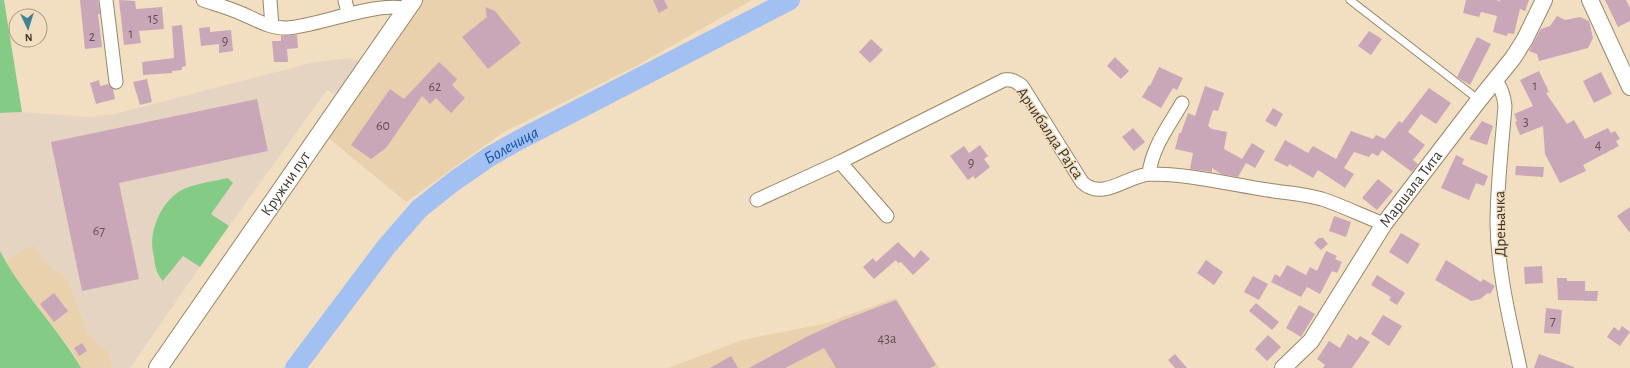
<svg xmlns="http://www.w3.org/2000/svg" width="1630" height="368" viewBox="0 0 1630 368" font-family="'Alegreya Sans',sans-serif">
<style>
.commercial{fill:#e6d4c3}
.built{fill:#e8d1ac}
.green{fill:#84cc86}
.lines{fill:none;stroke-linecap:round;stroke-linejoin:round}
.river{stroke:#a2c1f2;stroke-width:20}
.building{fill:#caa7b8}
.service-casing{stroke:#99876b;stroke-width:9}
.minor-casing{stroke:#99876b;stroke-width:15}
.tertiary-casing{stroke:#99876b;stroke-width:18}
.secondary-casing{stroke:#99876b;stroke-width:20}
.service{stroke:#fff;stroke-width:7}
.minor{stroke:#fff;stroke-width:13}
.tertiary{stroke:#fff;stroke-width:16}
.secondary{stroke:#fff;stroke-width:18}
.labels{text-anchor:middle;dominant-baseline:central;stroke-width:3;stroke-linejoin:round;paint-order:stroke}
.number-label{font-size:14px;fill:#60524e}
.street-label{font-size:16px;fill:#3d362a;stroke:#f2dec0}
.water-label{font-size:17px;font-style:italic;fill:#144faa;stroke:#f2dec0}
</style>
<rect width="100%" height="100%" fill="#f2dec0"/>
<path class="commercial" d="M 349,58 L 361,62 L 337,96 L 327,90 L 229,226 L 211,214 L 233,183 L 228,178 L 185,189 L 173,197 L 161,213 L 154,226 L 152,238 L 152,250 L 157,275 L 164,281 L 183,255 L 200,267 L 130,368 L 113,368 L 108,352 L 88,335 L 68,280 L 44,261 L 33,246 L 5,261 L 0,251 L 0,113 L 22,112 L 87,117 L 115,114 L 311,63 Z"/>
<path class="built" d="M 415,0 L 752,0 L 638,65 L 502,133 L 406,202 L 325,135 Z
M 33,245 L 44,261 L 68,280 L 88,334 L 108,352 L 113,368 L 81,368 L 72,351 L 20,284 L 5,261 Z
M 896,298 L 939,368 L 668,368 L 742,340 L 823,324 Z"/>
<path class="green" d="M 0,0 L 4,0 L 22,112 L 0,113 Z
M 228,178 L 233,183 L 211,214 L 229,226 L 200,267 L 183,256 L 163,281 C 155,273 155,264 153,253 C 148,230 163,197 186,188 C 199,183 214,181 228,178 Z
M 0,251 C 22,294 58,327 81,368 L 0,368 Z"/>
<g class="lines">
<path class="river" id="s1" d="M 295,368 L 386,247 L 419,209 L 453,182 L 489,157 L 519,140 L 790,0"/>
</g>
<path class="building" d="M 80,0 L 98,0 L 100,14 L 98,14 L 102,47 L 85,49 Z
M 119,0 L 135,1 L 136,9 L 162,7 L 164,29 L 139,31 L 141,43 L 124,45 Z
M 653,0 L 664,0 L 668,8 L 659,13 Z
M 1466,0 L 1496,0 L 1502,2 L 1499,0 L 1529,0 L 1525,11 L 1520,9 L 1514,34 L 1508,33 L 1507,36 L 1493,32 L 1497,16 L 1481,12 L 1479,17 L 1463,13 Z
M 1605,0 L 1626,0 L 1630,8 L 1630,21 L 1618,27 Z
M 485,7 L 495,11 L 521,43 L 488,69 L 462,37 L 487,17 Z
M 1557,16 L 1565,20 L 1580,17 L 1589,21 L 1593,38 L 1588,48 L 1539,61 L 1537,54 L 1529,51 L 1541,29 L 1550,26 Z
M 182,25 L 186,66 L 182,67 L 182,70 L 172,71 L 172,73 L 143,75 L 142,62 L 174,58 L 172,26 Z
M 210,27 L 210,32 L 231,30 L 233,51 L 219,53 L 219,44 L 201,46 L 199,28 Z
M 1369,31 L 1382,39 L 1371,55 L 1358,46 Z
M 297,35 L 298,48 L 287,49 L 288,62 L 274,62 L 272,41 L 281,41 L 281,36 Z
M 1477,37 L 1491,44 L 1470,85 L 1457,77 Z
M 871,39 L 883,50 L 870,63 L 859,52 Z
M 1115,57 L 1129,71 L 1121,79 L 1107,66 Z
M 439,62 L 457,79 L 452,85 L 465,98 L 451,113 L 436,98 L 430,104 L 422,96 L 386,148 L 371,159 L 351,145 L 390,89 L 404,99 Z
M 1159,67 L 1183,78 L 1177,90 L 1173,88 L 1161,108 L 1142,97 L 1149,85 L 1150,86 Z
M 1539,71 L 1549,92 L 1546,93 L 1567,124 L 1574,120 L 1585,139 L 1608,128 L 1611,133 L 1615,131 L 1620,139 L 1616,141 L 1619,146 L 1583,165 L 1586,171 L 1560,183 L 1545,154 L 1543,126 L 1520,135 L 1515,122 L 1517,121 L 1514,114 L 1533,106 L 1520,80 Z
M 1601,72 L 1612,94 L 1594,103 L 1583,81 Z
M 147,79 L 152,102 L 140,105 L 133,82 Z
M 99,80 L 100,86 L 108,84 L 113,89 L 115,99 L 96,104 L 90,83 Z
M 1205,86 L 1224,93 L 1218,111 L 1213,110 L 1208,126 L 1212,129 L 1227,132 L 1224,149 L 1242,159 L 1252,143 L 1265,151 L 1255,168 L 1246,163 L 1238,177 L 1221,174 L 1212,168 L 1212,172 L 1190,169 L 1193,153 L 1175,149 L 1179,133 L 1181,133 L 1188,113 L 1195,116 Z
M 1429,88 L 1451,103 L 1436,124 L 1421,114 L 1408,132 L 1425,145 L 1413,160 L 1418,164 L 1412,172 L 1382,150 L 1378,156 L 1372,153 L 1369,157 L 1354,152 L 1344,168 L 1354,174 L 1345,188 L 1318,170 L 1313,178 L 1289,164 L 1288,167 L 1274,160 L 1285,140 L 1308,153 L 1313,146 L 1336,159 L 1351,131 L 1373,139 L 1376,135 L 1385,139 L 1399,121 L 1402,123 Z
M 257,99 L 268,151 L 119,183 L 139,279 L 82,291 L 51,142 Z
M 1273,108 L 1283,114 L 1276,127 L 1265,121 Z
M 1482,121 L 1493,126 L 1487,145 L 1469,139 Z
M 1133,128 L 1145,142 L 1134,151 L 1122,137 Z
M 980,145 L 988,156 L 984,159 L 990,167 L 975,179 L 973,176 L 968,180 L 950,156 L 964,146 L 969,153 Z
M 1456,155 L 1464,159 L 1462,164 L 1488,176 L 1484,186 L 1476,183 L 1469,200 L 1441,188 Z
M 1516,166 L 1544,167 L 1543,177 L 1515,175 Z
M 1378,179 L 1393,191 L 1377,210 L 1362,198 Z
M 1630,207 L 1630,233 L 1617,216 Z
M 1334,216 L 1351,222 L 1346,237 L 1329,231 Z
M 1401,233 L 1420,244 L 1408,264 L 1389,252 Z
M 1319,238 L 1323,238 L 1328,244 L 1321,250 L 1314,243 Z
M 898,242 L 914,258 L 921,250 L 930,259 L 913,275 L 901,262 L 898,263 L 896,260 L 874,279 L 863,267 L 873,258 L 876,262 Z
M 1326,251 L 1337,256 L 1335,259 L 1342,262 L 1337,273 L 1332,271 L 1320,294 L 1307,287 L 1301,297 L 1271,282 L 1275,274 L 1280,277 L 1287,265 L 1306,275 L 1310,267 L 1317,271 Z
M 1206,260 L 1223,272 L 1214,285 L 1197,273 Z
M 1446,260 L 1481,282 L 1483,279 L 1495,286 L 1490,294 L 1488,293 L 1480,299 L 1471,301 L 1435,280 Z
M 1542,266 L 1543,283 L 1525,284 L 1524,267 Z
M 1377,275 L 1405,293 L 1397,305 L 1389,300 L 1391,297 L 1371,285 Z
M 1253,276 L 1268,284 L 1259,300 L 1244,292 Z
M 1557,278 L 1567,278 L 1567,281 L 1585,281 L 1585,291 L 1598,291 L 1597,301 L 1558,300 Z
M 54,293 L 68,311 L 54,322 L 40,304 Z
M 896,300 L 936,365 L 930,368 L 836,368 L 824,348 L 785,368 L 749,368 L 806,337 L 841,321 Z
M 1256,303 L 1279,322 L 1272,330 L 1249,311 Z
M 1299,305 L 1315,314 L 1301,337 L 1286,328 Z
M 1546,308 L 1562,310 L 1560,334 L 1544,333 Z
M 1383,315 L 1402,326 L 1389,346 L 1371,334 Z
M 1622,326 L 1630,332 L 1620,346 L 1607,337 L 1614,327 L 1619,331 Z
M 1348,334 L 1357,340 L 1360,336 L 1370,342 L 1352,368 L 1323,368 L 1325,365 L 1317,359 L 1329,341 L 1340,348 Z
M 1268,335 L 1281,347 L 1267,361 L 1255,349 Z
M 82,343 L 87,351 L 79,356 L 74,348 Z
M 1175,354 L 1187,368 L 1175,368 L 1168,360 Z
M 1539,354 L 1574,367 L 1574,368 L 1534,368 Z
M 731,356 L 738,368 L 710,368 Z"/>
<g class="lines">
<defs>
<path id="service" d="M 1350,0 L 1479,100"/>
<path id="minor" d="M 106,0 L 116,82
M 203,0 C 215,4 226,7 238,12 C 253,18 270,29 287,28 C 317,26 381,0 407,9
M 270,0 L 272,26
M 345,0 L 348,13
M 1496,81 C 1502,89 1504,96 1505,106 C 1502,145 1497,185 1497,224 C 1498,273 1510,321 1520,368
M 840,162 L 887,216
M 1149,174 C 1152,147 1169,126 1182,103
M 757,200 L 840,162 L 1004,80 C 1012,79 1015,81 1022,86 L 1082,182 C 1102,202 1128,175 1150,174 C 1190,174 1229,184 1268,190 C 1286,193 1304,194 1322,199 C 1343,206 1363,216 1384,224"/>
<g id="tertiary">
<path d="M 1590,0 L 1630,87"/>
<path id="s2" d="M 1283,368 L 1311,341 L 1384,224 L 1479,100 L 1513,58 L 1525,39 L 1544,0"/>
</g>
<g id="secondary">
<path id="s3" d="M 158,368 L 413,0"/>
</g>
</defs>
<use href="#service" class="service-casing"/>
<use href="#minor" class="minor-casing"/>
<use href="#tertiary" class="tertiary-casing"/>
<use href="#secondary" class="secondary-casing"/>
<use href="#service" class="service"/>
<use href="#minor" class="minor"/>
<use href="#tertiary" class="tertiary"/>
<use href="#secondary" class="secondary"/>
</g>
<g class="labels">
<g class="number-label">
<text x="153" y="19">15</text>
<text x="131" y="34">1</text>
<text x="92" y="37">2</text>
<text x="225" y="41">9</text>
<text x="1535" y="86">1</text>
<text x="435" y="87">62</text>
<text x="1526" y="122">3</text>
<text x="383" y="126">60</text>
<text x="1598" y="145">4</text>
<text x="971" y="163">9</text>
<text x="99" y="231">67</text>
<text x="1553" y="321">7</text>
<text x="887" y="339">43a</text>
</g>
<g class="street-label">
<text transform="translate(1050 133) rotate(56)">Арчибалда Рајса</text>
<text stroke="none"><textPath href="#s3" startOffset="224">Кружни пут</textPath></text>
<text stroke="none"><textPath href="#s2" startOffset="221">Маршала Тита</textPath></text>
<text transform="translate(1500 224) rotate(-91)">Дрењачка</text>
</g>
<g class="water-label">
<text stroke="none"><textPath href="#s1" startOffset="314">Болечица</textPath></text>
</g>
</g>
<g transform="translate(28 28) rotate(176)"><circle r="19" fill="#f2dec0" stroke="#aa9b84"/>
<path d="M0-3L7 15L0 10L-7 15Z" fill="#408392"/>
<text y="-6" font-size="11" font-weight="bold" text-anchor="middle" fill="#3d362a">N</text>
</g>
</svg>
